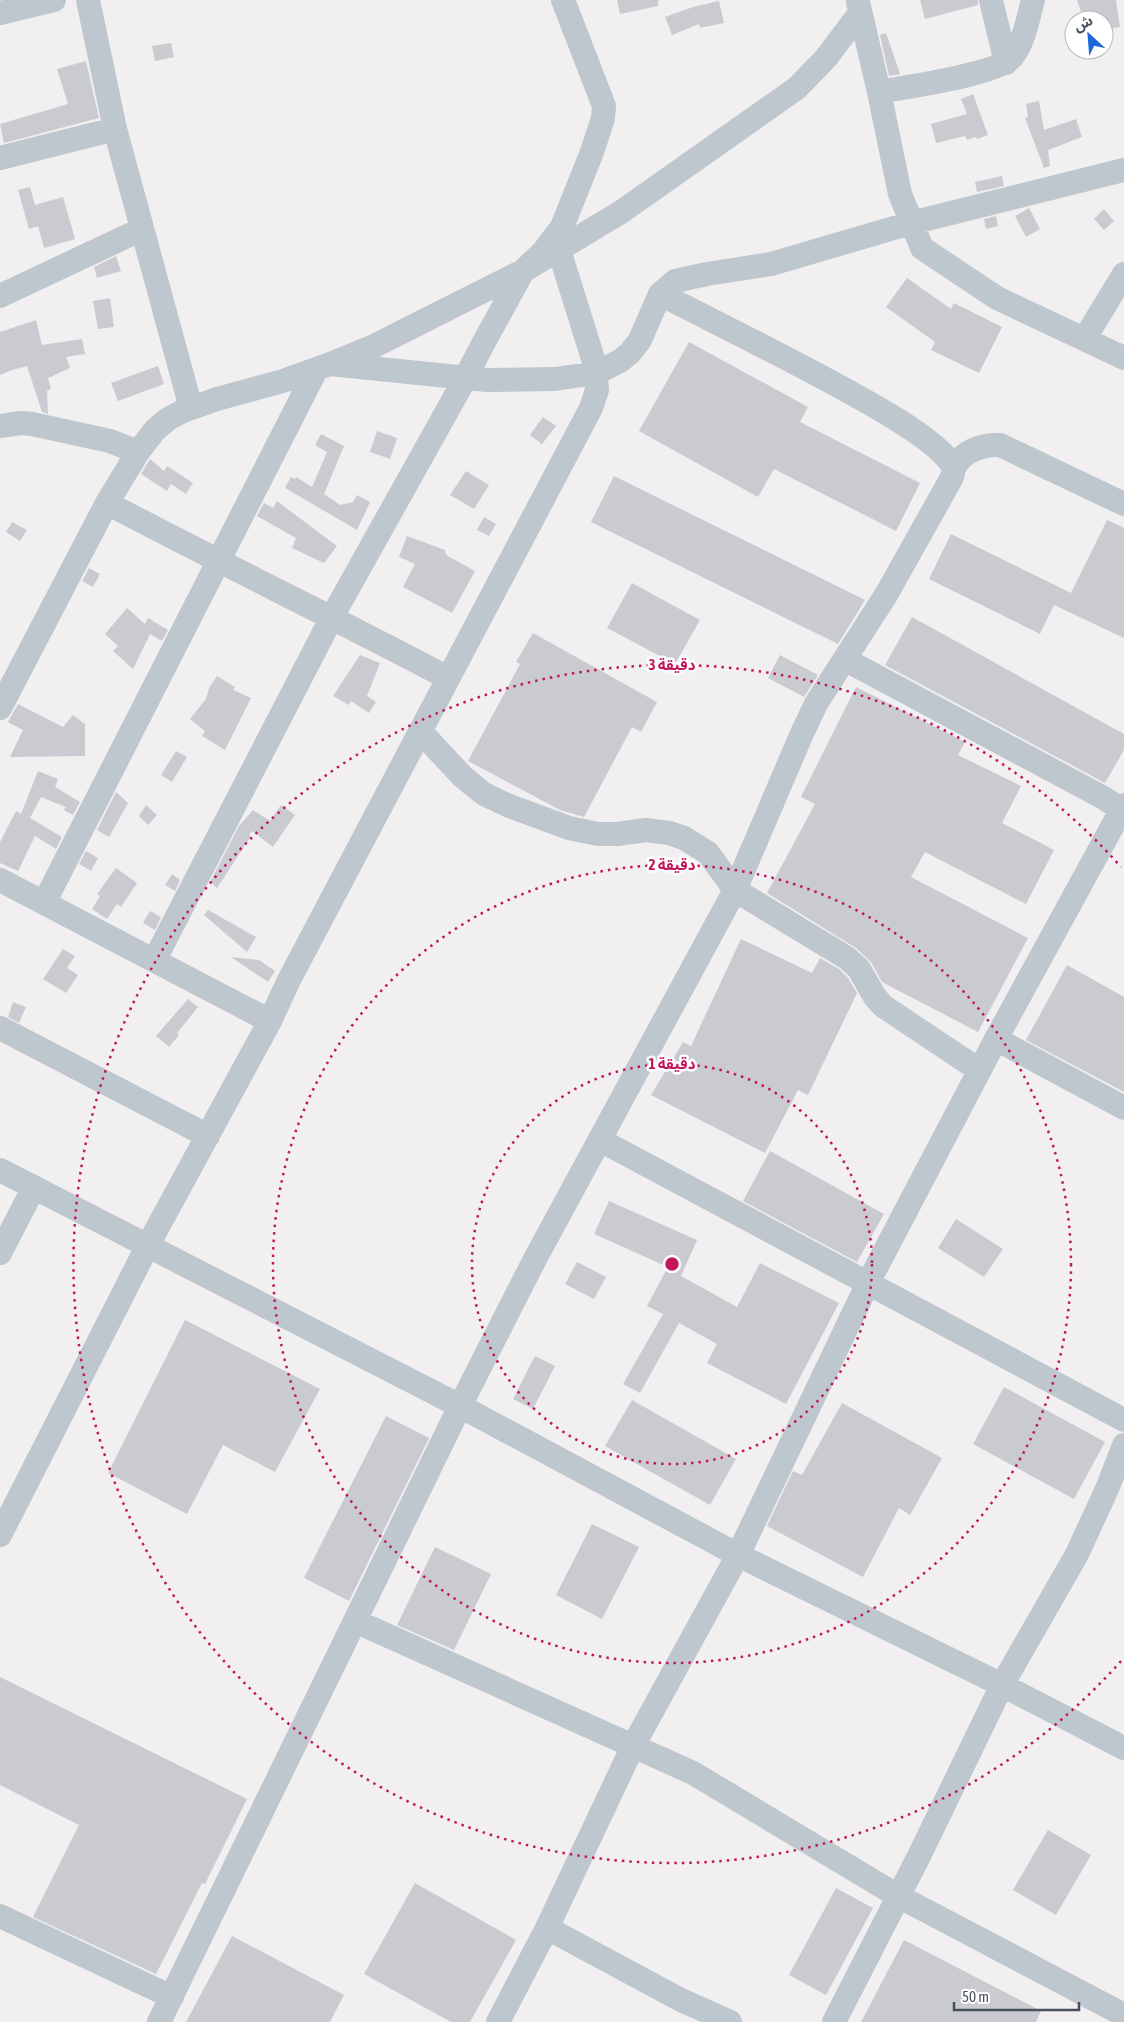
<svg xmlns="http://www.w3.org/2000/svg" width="1124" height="2022" viewBox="0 0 1124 2022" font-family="'Asap Condensed','Noto Sans Arabic',sans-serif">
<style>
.building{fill:#c9cbd1}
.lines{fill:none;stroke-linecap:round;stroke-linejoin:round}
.minor{stroke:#bec6ce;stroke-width:24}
.ring{fill:none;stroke:#c2185b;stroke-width:2.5;stroke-dasharray:2.5 5}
.centre{fill:#c2185b;stroke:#fff;stroke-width:2.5}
.ring-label{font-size:15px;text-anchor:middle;font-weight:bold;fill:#c2185b;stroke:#fff;stroke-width:5;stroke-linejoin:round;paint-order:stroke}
</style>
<rect width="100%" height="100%" fill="#f1efef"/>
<path class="building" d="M 617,0 L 658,0 L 658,6 L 620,14 Z
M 920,0 L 978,0 L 978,5 L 925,19 Z
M 1077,0 L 1116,0 L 1120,27 L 1104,30 L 1104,20 L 1084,20 Z
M 719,1 L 724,23 L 700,28 L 699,24 L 672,35 L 665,17 L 693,7 Z
M 886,33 L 900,74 L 889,76 L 880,35 Z
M 171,43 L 174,57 L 155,61 L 152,46 Z
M 86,61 L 99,118 L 4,143 L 0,124 L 68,104 L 57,69 Z
M 973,94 L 988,135 L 977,139 L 976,137 L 967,140 L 965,136 L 936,143 L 931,124 L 967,114 L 961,99 Z
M 1039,101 L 1044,130 L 1076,119 L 1082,137 L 1048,150 L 1050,166 L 1044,168 L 1025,118 L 1028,117 L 1026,104 Z
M 1002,176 L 1004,186 L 977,192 L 975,182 Z
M 30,187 L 35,205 L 63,197 L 75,239 L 44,248 L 38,226 L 29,229 L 18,190 Z
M 1029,208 L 1040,229 L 1026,237 L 1015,216 Z
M 1104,209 L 1114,221 L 1104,230 L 1094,219 Z
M 996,216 L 998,226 L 986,229 L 984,219 Z
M 116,256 L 121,271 L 97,278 L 94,267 Z
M 907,278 L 951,309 L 954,303 L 1002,327 L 979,373 L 931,350 L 935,342 L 886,307 Z
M 110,298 L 114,327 L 98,329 L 93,301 Z
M 36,320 L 42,345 L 82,339 L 85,354 L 66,357 L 70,368 L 48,378 L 51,389 L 47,391 L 48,414 L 42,412 L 27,366 L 12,370 L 0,375 L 0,332 Z
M 689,342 L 808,407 L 800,422 L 920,483 L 896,531 L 774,469 L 758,497 L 639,431 Z
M 158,366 L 164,384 L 118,401 L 111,383 Z
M 543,417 L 556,426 L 542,444 L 530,435 Z
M 377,431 L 397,438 L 390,459 L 370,452 Z
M 321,434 L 344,446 L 324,494 L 340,505 L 353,502 L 357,495 L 370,502 L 357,530 L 285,488 L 291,477 L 295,479 L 296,477 L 312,487 L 327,452 L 315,445 Z
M 150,459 L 164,471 L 167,466 L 193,483 L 186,494 L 171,484 L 167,491 L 141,474 Z
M 466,471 L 489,485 L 474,509 L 450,495 Z
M 614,476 L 865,600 L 838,644 L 591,522 Z
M 277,501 L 337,546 L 324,563 L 292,548 L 296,538 L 257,516 L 264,503 L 273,508 Z
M 484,517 L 496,524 L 489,536 L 477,530 Z
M 1107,520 L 1124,528 L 1124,638 L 1054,605 L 1040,634 L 929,579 L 951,534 L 1071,593 Z
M 12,522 L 27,530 L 20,541 L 6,532 Z
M 407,536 L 445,550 L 446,555 L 475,571 L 452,613 L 403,587 L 415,564 L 399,557 Z
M 89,568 L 100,574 L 93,587 L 82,581 Z
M 632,583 L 700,620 L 675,664 L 607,628 Z
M 127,608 L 145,624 L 148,618 L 168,630 L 162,641 L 150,634 L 133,669 L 113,651 L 118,646 L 105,634 Z
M 912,617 L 1124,734 L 1124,750 L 1105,783 L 885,665 Z
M 533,633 L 657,702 L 641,732 L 632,727 L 584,817 L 560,810 L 468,761 L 520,664 L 516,662 Z
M 360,655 L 380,663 L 367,696 L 376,702 L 369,713 L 351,701 L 349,705 L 333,696 Z
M 780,655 L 818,675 L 804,697 L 768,678 Z
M 217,676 L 235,687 L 233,690 L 251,698 L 225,750 L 202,736 L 205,731 L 190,719 L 206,699 L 209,688 Z
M 856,687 L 965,742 L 958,755 L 1021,786 L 1002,823 L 1054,850 L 1026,904 L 925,852 L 911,877 L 1028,938 L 978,1032 L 882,982 L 871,962 L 856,948 L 767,893 L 815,804 L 801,797 Z
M 18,704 L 63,727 L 73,715 L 85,724 L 85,756 L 10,757 L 23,730 L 8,722 Z
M 176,751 L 187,757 L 172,782 L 161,775 Z
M 38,771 L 58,779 L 55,787 L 80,802 L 73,815 L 64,810 L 66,807 L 41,797 L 30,818 L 62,837 L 56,849 L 35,836 L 18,871 L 0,863 L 0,842 L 16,811 L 21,814 Z
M 116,792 L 128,803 L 109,837 L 97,830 Z
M 146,805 L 157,815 L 148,825 L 139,816 Z
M 281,805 L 295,815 L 273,847 L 252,831 L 249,835 L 251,836 L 217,888 L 210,882 L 239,826 L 253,810 L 270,821 Z
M 86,851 L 98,858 L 91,871 L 79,864 Z
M 116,868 L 137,883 L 121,907 L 117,904 L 107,919 L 92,909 L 100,896 L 97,894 Z
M 172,874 L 180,880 L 175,891 L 165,885 Z
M 208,910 L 256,937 L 247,952 L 204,915 Z
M 150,911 L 161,917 L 155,930 L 143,923 Z
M 741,939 L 812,973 L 820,958 L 839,969 L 848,978 L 857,993 L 808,1095 L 798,1090 L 765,1153 L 651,1095 L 683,1042 L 691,1046 Z
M 63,949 L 75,956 L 67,968 L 78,975 L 66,993 L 43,979 Z
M 231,957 L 259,960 L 275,971 L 268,982 Z
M 1067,965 L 1124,997 L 1124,1092 L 1026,1040 Z
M 188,999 L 198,1007 L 177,1033 L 179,1035 L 169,1047 L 156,1036 Z
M 13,1002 L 26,1007 L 19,1023 L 8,1017 Z
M 770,1151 L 884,1214 L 857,1262 L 743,1201 Z
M 609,1201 L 697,1240 L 681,1276 L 737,1307 L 760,1263 L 839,1303 L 786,1404 L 707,1363 L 717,1344 L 679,1323 L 640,1393 L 623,1384 L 663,1314 L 647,1306 L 668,1267 L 594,1234 Z
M 956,1219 L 1003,1249 L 984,1277 L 938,1248 Z
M 577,1262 L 606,1277 L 594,1299 L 565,1284 Z
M 185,1320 L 320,1389 L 275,1472 L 223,1445 L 187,1514 L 108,1473 Z
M 535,1356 L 555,1366 L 533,1409 L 513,1399 Z
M 1004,1387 L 1105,1442 L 1074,1499 L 973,1444 Z
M 632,1400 L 736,1459 L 710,1505 L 605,1446 Z
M 842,1403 L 942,1458 L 910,1515 L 899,1508 L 863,1577 L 767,1526 L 793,1471 L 802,1475 Z
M 386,1416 L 429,1438 L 349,1601 L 304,1578 Z
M 592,1524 L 639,1547 L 602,1619 L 556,1595 Z
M 435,1547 L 491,1574 L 454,1650 L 397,1625 Z
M 0,1677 L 247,1799 L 205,1884 L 202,1883 L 156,1974 L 33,1917 L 79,1825 L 0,1785 Z
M 1048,1830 L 1091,1855 L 1056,1915 L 1013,1890 Z
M 415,1883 L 516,1940 L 470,2022 L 451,2022 L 364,1974 Z
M 836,1888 L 873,1908 L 826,1995 L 789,1975 Z
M 232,1936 L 344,1995 L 330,2022 L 186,2022 Z
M 904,1940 L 1041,2011 L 1036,2022 L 861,2022 Z"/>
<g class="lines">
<path class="minor" d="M 991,0 L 1006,63
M 858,2 L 879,92 L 900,194 L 922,248 L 997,298 L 1124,358
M 0,13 L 54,0
M 879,92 C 905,87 997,75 1012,57 C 1024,43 1028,18 1033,0
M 115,129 L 191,408
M 0,158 L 115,129 L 88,0
M 660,294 C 727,328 794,361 860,398 C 885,412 941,443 954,468
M 0,296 L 142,229
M 1085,338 L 1124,274
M 330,364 L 487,380 L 555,379 L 596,373 L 620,361 L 630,353 L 640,340 L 660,294 L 675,281 L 707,274 L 771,264 L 911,223 L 1124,170
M 0,426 L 21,423 L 32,424 L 110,441 L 138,452
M 107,503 C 220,563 335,618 448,678
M 846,660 L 1102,797 L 1124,811
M 0,708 L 107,503 L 138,452 L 155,430 L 168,419 L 183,411 L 217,399 L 283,381 L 330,364 L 374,346 L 523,271 L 621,212 L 797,88 L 826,58 L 860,13
M 420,731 L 463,777 L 484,794 L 507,805 L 569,828 L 598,834 L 617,834 L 646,830 L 669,833 L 684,838 L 708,853 L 735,890 L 847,958 L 859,969 L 875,997 L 883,1006 L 979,1070
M 0,880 L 270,1021
M 44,903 L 316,370
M 155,959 L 332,617 L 461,386 L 484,342 L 523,271 L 543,252 L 562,227 L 592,152 L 603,118 L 604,106 L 563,0
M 0,1028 L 208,1136
M 996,1039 L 1124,1108
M 600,1140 L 1124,1420
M 0,1170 L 460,1406 L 738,1555 L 1002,1685 L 1124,1748
M 0,1253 L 34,1187
M 0,1535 L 148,1245 L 270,1021 L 289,980 L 591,408 L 597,390 L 595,365 L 559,250
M 355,1621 L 693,1773 L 898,1896 L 1124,2015
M 0,1916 L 172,1997
M 547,1928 L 681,2000 L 730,2022
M 159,2022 L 460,1406 L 535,1259 L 735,890 L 803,731 L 817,702 L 886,595 L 951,479 C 953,476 953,471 954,468 C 962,451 983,444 1000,445 L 1124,504
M 498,2022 L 547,1928 L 633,1746 L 738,1555 L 868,1283 L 996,1039 L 1124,805
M 834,2022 L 919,1856 L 1002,1685 L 1077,1554 L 1107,1489 L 1124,1445"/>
</g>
<g class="ring">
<circle cx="672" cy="1264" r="200"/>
<circle cx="672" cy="1264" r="399"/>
<path d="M1121 1661A599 599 0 1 1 1121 867"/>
</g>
<circle cx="672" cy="1264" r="8" class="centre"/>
<g class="ring-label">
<text x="672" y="670">3 دقيقة</text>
<text x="672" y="870">2 دقيقة</text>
<text x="672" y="1069">1 دقيقة</text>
</g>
<g transform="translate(1089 35) rotate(334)"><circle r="24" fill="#ffffff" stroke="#b6b9be"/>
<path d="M0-4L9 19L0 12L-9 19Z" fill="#1e68dc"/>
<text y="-8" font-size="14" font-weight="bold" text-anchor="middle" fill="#48515c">ش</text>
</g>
<path d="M954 2002v8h125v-8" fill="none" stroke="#48515c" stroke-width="2.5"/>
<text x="962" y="2002" font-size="15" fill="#48515c" stroke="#ffffff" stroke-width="4" paint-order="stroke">50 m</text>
</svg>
